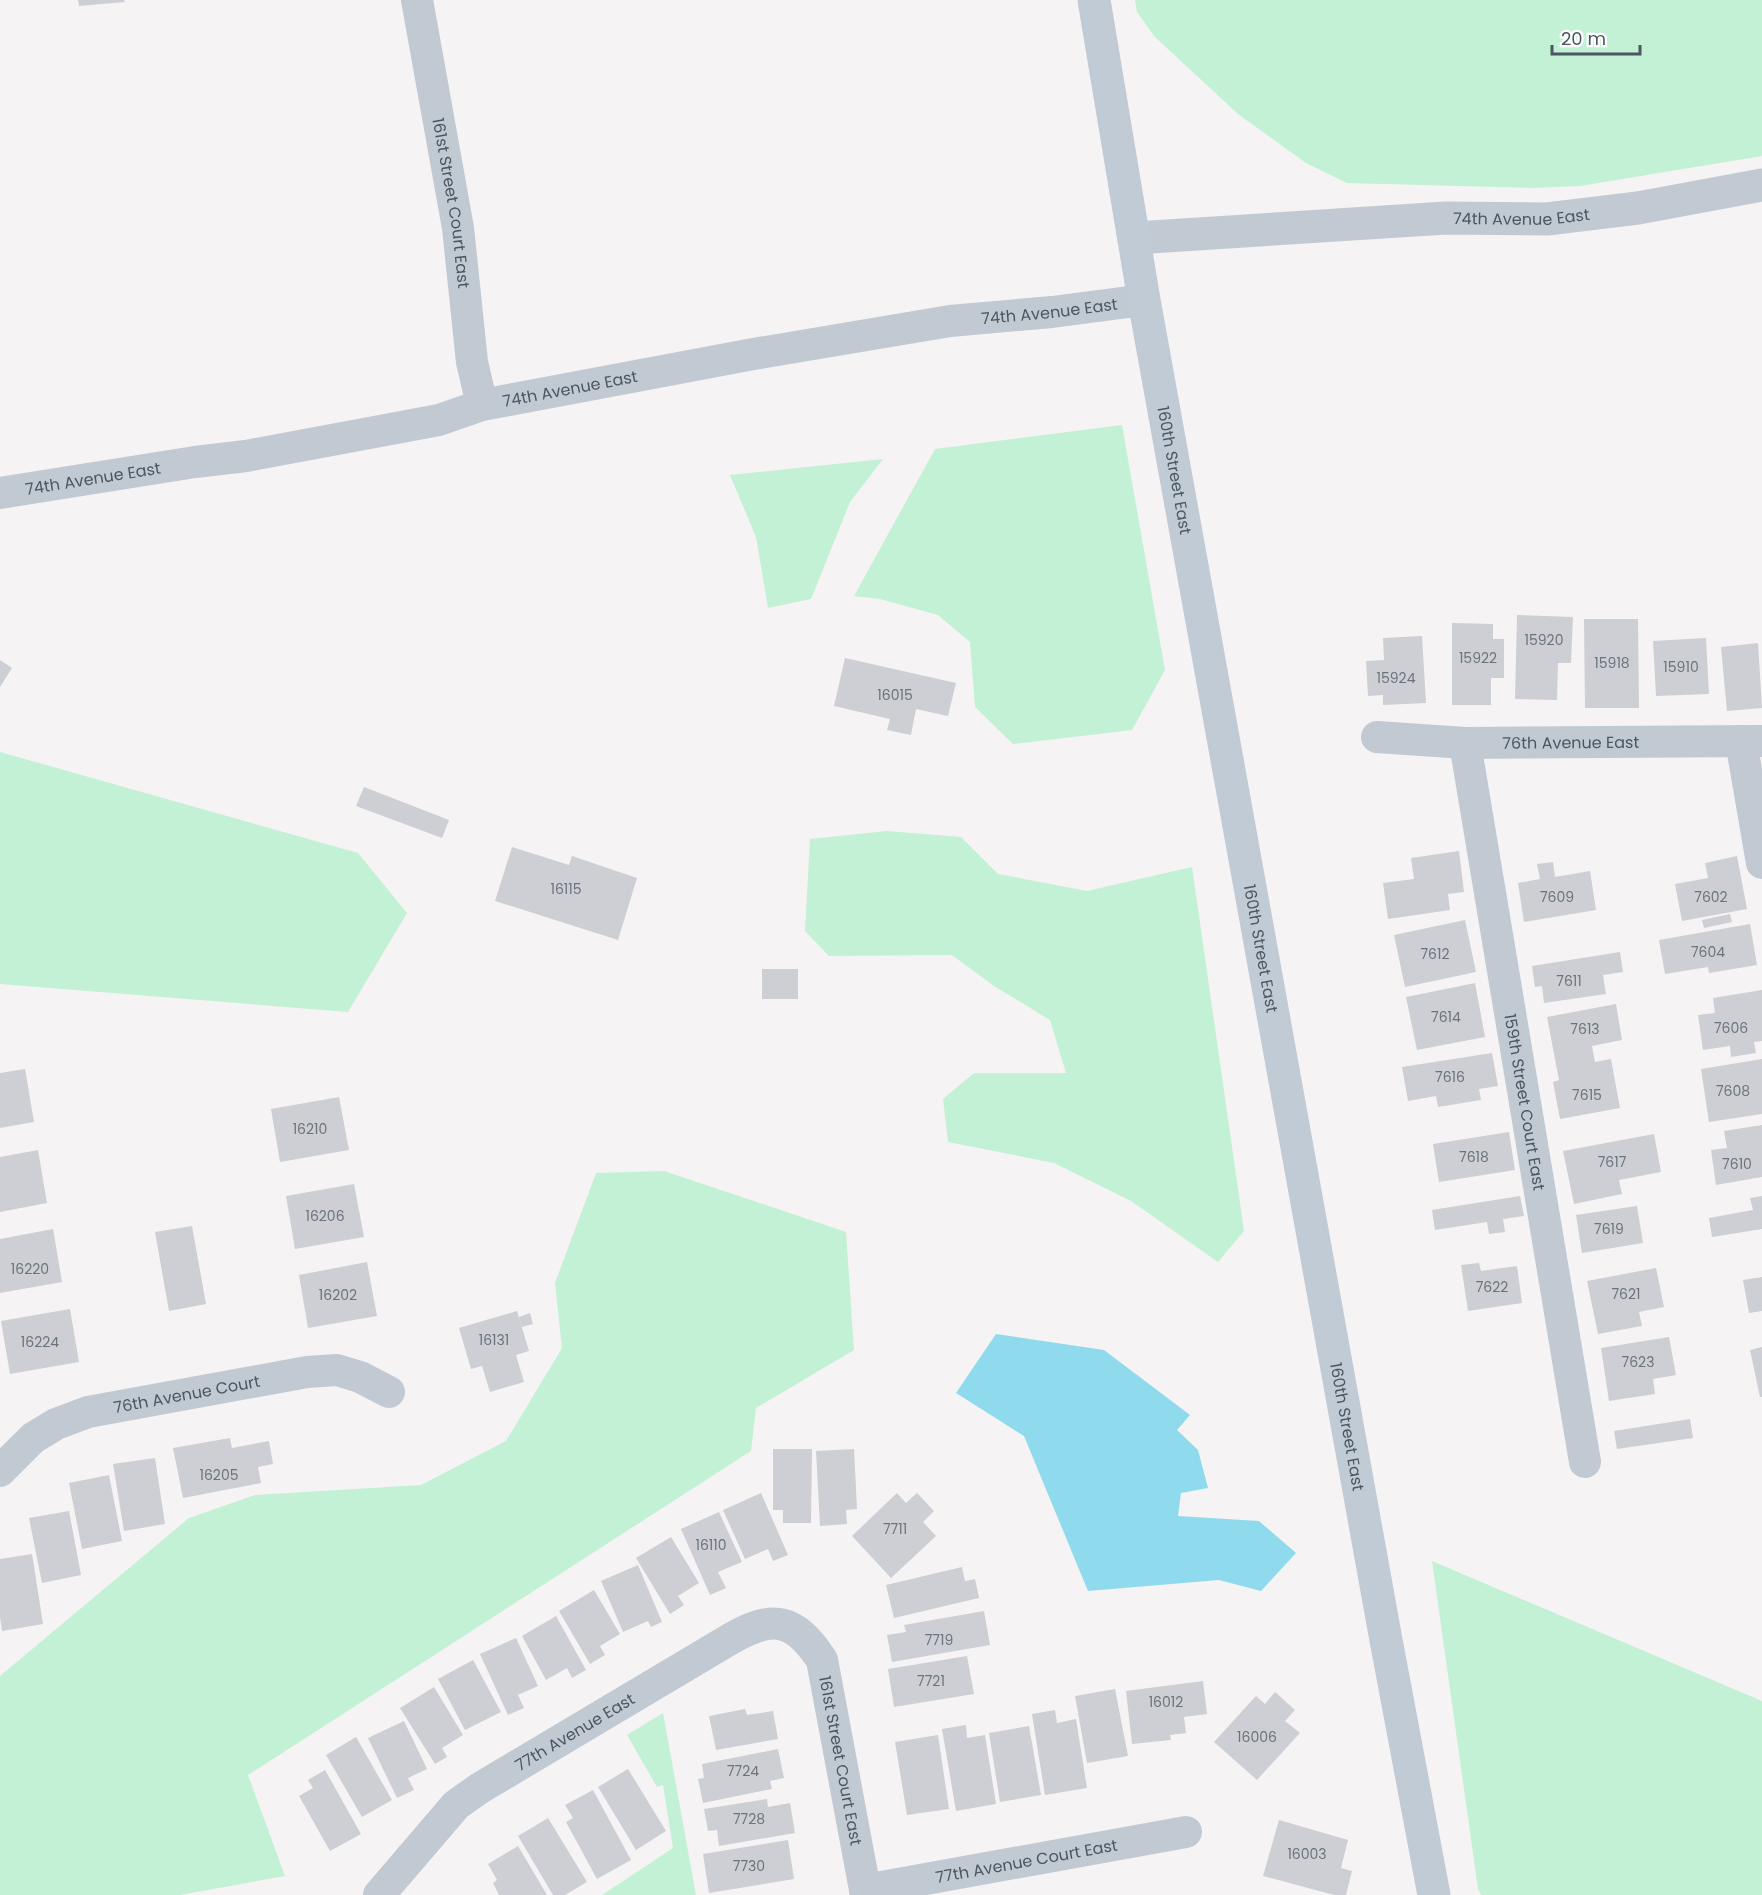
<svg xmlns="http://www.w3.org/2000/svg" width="1762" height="1895" viewBox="0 0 1762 1895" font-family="Poppins,sans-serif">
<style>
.green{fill:#c3f1d5}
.water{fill:#90daee}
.building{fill:#cdcfd5}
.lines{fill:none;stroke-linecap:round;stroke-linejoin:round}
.minor{stroke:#c1cad2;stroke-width:32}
.tertiary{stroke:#c1cad2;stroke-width:33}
.secondary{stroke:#c1cbd6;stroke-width:33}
.labels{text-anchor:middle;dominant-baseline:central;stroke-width:4.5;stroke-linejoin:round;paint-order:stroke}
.number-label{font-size:14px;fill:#6b747e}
.street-label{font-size:16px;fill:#4a5661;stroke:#fff}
</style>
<rect width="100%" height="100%" fill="#f5f3f3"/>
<path class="green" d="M 1135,0 L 1762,0 L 1762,156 L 1580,186 L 1532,188 L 1347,183 L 1306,163 L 1238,114 L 1155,37 L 1137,12 Z
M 1122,425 L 1165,670 L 1132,730 L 1013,744 L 975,707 L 970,642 L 938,615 L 880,599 L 854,596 L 935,449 Z
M 883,459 L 850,502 L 811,599 L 768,608 L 756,537 L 730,475 Z
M 0,752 L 358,853 L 407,913 L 348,1012 L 0,984 Z
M 887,831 L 961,837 L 998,874 L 1087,891 L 1192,867 L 1244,1231 L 1218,1262 L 1131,1201 L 1054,1163 L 948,1142 L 943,1099 L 974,1073 L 1066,1073 L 1050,1020 L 994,986 L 952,955 L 829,956 L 805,931 L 810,839 Z
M 664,1171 L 846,1232 L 854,1350 L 756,1408 L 751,1451 L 248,1775 L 285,1876 L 180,1895 L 0,1895 L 0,1676 L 189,1518 L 255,1495 L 421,1485 L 506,1441 L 562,1348 L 555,1283 L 596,1173 Z
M 1432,1561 L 1762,1701 L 1762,1895 L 1481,1895 L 1478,1889 Z
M 663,1713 L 696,1895 L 602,1895 L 673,1848 L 663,1785 L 657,1787 L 627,1735 Z"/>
<path class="water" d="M 996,1334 L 1104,1350 L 1190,1415 L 1177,1430 L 1198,1450 L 1208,1488 L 1181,1493 L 1178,1516 L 1259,1521 L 1296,1553 L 1261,1591 L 1219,1580 L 1088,1591 L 1024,1436 L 956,1393 Z"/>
<path class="building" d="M 78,0 L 124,0 L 125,2 L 79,6 Z
M 1517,615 L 1573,617 L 1571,663 L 1558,663 L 1557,700 L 1515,699 Z
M 1584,619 L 1638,619 L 1639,708 L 1585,708 Z
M 1452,623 L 1493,624 L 1493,639 L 1504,639 L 1504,678 L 1491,678 L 1491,705 L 1452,705 Z
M 1422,636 L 1426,703 L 1383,705 L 1383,695 L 1368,696 L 1366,661 L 1384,660 L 1383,638 Z
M 1706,638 L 1709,694 L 1656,696 L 1653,641 Z
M 1758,643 L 1762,708 L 1727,711 L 1721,647 Z
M 845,658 L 956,683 L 948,716 L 916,709 L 911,735 L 887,730 L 890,719 L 834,706 Z
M 0,660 L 12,668 L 0,687 Z
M 364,787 L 449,820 L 442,838 L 356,806 Z
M 512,847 L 569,865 L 572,856 L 637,878 L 618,940 L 495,901 Z
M 1459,851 L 1464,892 L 1448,894 L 1450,910 L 1388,919 L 1383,883 L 1414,879 L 1411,858 Z
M 1737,856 L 1747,909 L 1682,921 L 1675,884 L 1708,878 L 1705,863 Z
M 1553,862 L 1555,877 L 1590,871 L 1596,910 L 1524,922 L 1518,883 L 1540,879 L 1537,864 Z
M 1730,914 L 1732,922 L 1704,928 L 1702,920 Z
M 1465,920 L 1476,972 L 1405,987 L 1394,935 Z
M 1750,924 L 1757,965 L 1709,973 L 1708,967 L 1665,974 L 1659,940 Z
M 1620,952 L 1623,972 L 1603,975 L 1606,994 L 1544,1003 L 1542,986 L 1535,987 L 1532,966 Z
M 762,969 L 798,969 L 798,999 L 762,999 Z
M 1475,983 L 1485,1037 L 1417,1050 L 1406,997 Z
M 1762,990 L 1762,1041 L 1754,1042 L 1756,1053 L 1731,1057 L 1730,1046 L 1703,1050 L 1698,1015 L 1715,1013 L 1713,998 Z
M 1616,1004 L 1622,1040 L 1592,1046 L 1595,1062 L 1611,1059 L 1620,1108 L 1560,1119 L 1553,1082 L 1559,1080 L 1547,1017 Z
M 1492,1053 L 1498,1086 L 1479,1089 L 1481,1100 L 1438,1107 L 1436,1096 L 1408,1101 L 1402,1067 Z
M 1762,1059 L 1762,1114 L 1709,1122 L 1701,1069 Z
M 25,1069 L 34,1122 L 0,1128 L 0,1073 Z
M 339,1097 L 349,1150 L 280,1162 L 271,1109 Z
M 1762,1125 L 1762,1177 L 1716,1185 L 1711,1150 L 1727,1148 L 1724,1131 Z
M 1509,1132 L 1515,1170 L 1439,1182 L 1433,1144 Z
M 1654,1134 L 1661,1172 L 1619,1180 L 1622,1194 L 1574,1204 L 1563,1151 Z
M 38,1150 L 47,1203 L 0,1212 L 0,1157 Z
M 354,1184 L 364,1237 L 295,1249 L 286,1196 Z
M 1520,1196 L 1524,1216 L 1503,1219 L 1505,1232 L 1489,1234 L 1487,1222 L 1435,1230 L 1432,1210 Z
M 1762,1196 L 1762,1229 L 1712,1237 L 1709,1218 L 1753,1210 L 1750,1198 Z
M 1637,1206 L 1643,1243 L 1582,1253 L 1576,1215 Z
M 192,1226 L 206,1304 L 169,1311 L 155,1232 Z
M 53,1229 L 62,1282 L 0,1293 L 0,1239 Z
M 367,1262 L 377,1316 L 308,1328 L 299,1275 Z
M 1479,1263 L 1481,1271 L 1517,1266 L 1522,1303 L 1468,1311 L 1461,1265 Z
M 1656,1268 L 1664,1307 L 1639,1312 L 1642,1326 L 1598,1334 L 1587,1281 Z
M 1762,1277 L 1762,1311 L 1749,1313 L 1743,1280 Z
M 70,1309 L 79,1362 L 10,1374 L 1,1321 Z
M 517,1311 L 529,1351 L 516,1355 L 524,1382 L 490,1392 L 482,1366 L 471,1369 L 459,1328 Z
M 530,1313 L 533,1324 L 522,1327 L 519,1317 Z
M 1669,1337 L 1676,1375 L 1653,1379 L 1655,1394 L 1609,1401 L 1601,1348 Z
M 1762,1347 L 1762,1397 L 1760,1397 L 1750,1350 Z
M 1690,1419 L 1693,1438 L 1617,1449 L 1614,1431 Z
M 230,1438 L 232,1448 L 269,1441 L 273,1464 L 258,1467 L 261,1483 L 183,1498 L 173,1448 Z
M 773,1449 L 812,1449 L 811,1523 L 783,1523 L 783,1510 L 773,1510 Z
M 854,1449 L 857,1509 L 846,1510 L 847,1524 L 820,1526 L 816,1451 Z
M 155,1458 L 165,1524 L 124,1531 L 113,1464 Z
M 109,1475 L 122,1541 L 82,1549 L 69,1483 Z
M 761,1493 L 788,1555 L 773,1561 L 768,1549 L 745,1559 L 723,1510 Z
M 897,1493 L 906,1503 L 917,1493 L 934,1511 L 923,1522 L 936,1536 L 891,1578 L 852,1536 Z
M 69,1511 L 81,1575 L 42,1583 L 29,1518 Z
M 719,1512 L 742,1562 L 718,1572 L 726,1588 L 710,1595 L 681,1529 Z
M 671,1537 L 699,1583 L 678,1596 L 684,1605 L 670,1614 L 636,1558 Z
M 32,1554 L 43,1624 L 2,1631 L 0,1617 L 0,1559 Z
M 638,1565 L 662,1622 L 651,1627 L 648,1621 L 623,1632 L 601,1581 Z
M 962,1567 L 965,1581 L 975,1579 L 979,1598 L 894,1618 L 886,1585 Z
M 594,1590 L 620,1634 L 600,1646 L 605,1655 L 590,1664 L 559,1611 Z
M 984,1611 L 990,1645 L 892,1662 L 887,1635 L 906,1632 L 904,1625 Z
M 556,1616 L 586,1670 L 572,1678 L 567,1668 L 546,1680 L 522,1636 Z
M 516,1638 L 538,1686 L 518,1695 L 524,1708 L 508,1715 L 480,1654 Z
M 967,1656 L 974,1694 L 894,1707 L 888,1669 Z
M 473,1660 L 501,1712 L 465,1730 L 438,1679 Z
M 1203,1681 L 1207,1714 L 1184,1717 L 1186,1733 L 1170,1735 L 1171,1740 L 1132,1744 L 1126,1691 Z
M 434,1687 L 463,1735 L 442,1748 L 447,1757 L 435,1764 L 400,1708 Z
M 1115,1689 L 1128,1756 L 1087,1763 L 1075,1696 Z
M 1275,1692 L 1295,1710 L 1285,1721 L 1300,1733 L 1257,1780 L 1214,1742 L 1256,1696 L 1265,1704 Z
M 745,1709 L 747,1715 L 773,1711 L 778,1739 L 716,1750 L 709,1716 Z
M 1055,1710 L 1057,1723 L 1076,1719 L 1087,1788 L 1045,1795 L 1032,1714 Z
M 404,1721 L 427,1769 L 408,1778 L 414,1790 L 397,1798 L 368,1738 Z
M 966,1725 L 967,1738 L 985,1735 L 996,1804 L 956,1811 L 942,1729 Z
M 1029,1726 L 1041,1795 L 1000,1802 L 989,1733 Z
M 938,1735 L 949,1809 L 907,1815 L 895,1742 Z
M 356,1737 L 392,1800 L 362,1817 L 326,1755 Z
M 778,1749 L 784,1778 L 770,1781 L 772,1789 L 703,1803 L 698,1779 L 704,1778 L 702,1764 Z
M 628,1769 L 666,1831 L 636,1850 L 598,1787 Z
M 325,1770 L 361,1834 L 330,1851 L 299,1796 L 313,1788 L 308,1780 Z
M 593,1790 L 631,1860 L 597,1879 L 566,1822 L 573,1818 L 565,1805 Z
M 767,1799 L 768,1807 L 790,1803 L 795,1833 L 719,1846 L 717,1830 L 708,1831 L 704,1809 Z
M 548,1818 L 587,1882 L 565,1895 L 553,1895 L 518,1836 Z
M 1279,1820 L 1348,1840 L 1341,1868 L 1352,1871 L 1346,1895 L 1334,1895 L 1263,1876 Z
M 788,1840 L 794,1879 L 709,1893 L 703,1854 Z
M 518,1846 L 547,1895 L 499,1895 L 493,1883 L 497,1880 L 488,1864 Z"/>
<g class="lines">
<g class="minor">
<path id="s1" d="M 417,0 L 458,228 L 472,362 L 482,405"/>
<path id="s2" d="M 0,493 L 195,462 L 246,456 L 439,420 L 482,405 L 748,355 L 950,321 L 1052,312 L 1144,300"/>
<path id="s3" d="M 1377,737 L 1465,743 L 1762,741"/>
<path d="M 1741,741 L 1762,863"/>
<path id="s4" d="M 1465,743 L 1585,1462"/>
<path id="s5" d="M 0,1471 L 33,1438 L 56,1424 L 88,1412 L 307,1372 L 337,1370 L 360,1377 L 389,1392"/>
<path id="s6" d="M 865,1890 L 1186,1832"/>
<path id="s7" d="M 379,1895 L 456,1805 L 480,1788 L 732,1638 C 774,1614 795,1619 822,1660 L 866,1895"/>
</g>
<path class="tertiary" id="s8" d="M 1135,238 L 1446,218 L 1547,219 L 1638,208 L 1762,185"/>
<path class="secondary" id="s9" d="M 1094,0 L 1144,300 L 1386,1640 L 1434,1895"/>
</g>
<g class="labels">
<g class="number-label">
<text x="1544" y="640">15920</text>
<text x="1478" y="658">15922</text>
<text x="1612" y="663">15918</text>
<text x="1681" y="667">15910</text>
<text x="1396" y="678">15924</text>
<text x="895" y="695">16015</text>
<text x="566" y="889">16115</text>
<text x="1557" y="897">7609</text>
<text x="1711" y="897">7602</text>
<text x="1708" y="952">7604</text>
<text x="1435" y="954">7612</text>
<text x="1569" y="981">7611</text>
<text x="1446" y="1017">7614</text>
<text x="1731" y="1028">7606</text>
<text x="1585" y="1029">7613</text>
<text x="1450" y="1077">7616</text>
<text x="1733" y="1091">7608</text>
<text x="1587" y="1095">7615</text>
<text x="310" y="1129">16210</text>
<text x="1474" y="1157">7618</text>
<text x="1612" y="1162">7617</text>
<text x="1737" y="1164">7610</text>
<text x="325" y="1216">16206</text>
<text x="1609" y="1229">7619</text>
<text x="30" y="1269">16220</text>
<text x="1492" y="1287">7622</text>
<text x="1626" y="1294">7621</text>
<text x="338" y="1295">16202</text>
<text x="494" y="1340">16131</text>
<text x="40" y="1342">16224</text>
<text x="1638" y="1362">7623</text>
<text x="219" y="1475">16205</text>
<text x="895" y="1529">7711</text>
<text x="711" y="1545">16110</text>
<text x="939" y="1640">7719</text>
<text x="931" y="1681">7721</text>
<text x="1166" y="1702">16012</text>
<text x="1257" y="1737">16006</text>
<text x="743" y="1771">7724</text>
<text x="749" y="1819">7728</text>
<text x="1307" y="1854">16003</text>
<text x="749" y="1866">7730</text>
</g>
<g class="street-label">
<text stroke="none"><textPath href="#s1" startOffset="206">161st Street Court East</textPath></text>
<text stroke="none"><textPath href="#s8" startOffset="387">74th Avenue East</textPath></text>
<text stroke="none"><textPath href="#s2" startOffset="1066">74th Avenue East</textPath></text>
<text stroke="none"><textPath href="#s2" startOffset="580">74th Avenue East</textPath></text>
<text stroke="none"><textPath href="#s9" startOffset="477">160th Street East</textPath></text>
<text stroke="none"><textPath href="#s2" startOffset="94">74th Avenue East</textPath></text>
<text stroke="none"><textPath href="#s3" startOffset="194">76th Avenue East</textPath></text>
<text stroke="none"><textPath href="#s9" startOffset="963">160th Street East</textPath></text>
<text stroke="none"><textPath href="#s4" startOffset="364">159th Street Court East</textPath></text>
<text stroke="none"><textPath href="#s5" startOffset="208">76th Avenue Court</textPath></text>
<text stroke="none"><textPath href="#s9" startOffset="1449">160th Street East</textPath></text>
<text stroke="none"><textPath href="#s7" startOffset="258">77th Avenue East</textPath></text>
<text stroke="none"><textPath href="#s7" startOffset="651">161st Street Court East</textPath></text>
<text stroke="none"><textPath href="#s6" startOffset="164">77th Avenue Court East</textPath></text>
</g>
</g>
<path d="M1552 45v9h88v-9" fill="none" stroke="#4a5661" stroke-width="3"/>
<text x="1561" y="45" font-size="18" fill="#4a5661" stroke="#ffffff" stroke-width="4.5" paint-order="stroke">20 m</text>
</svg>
